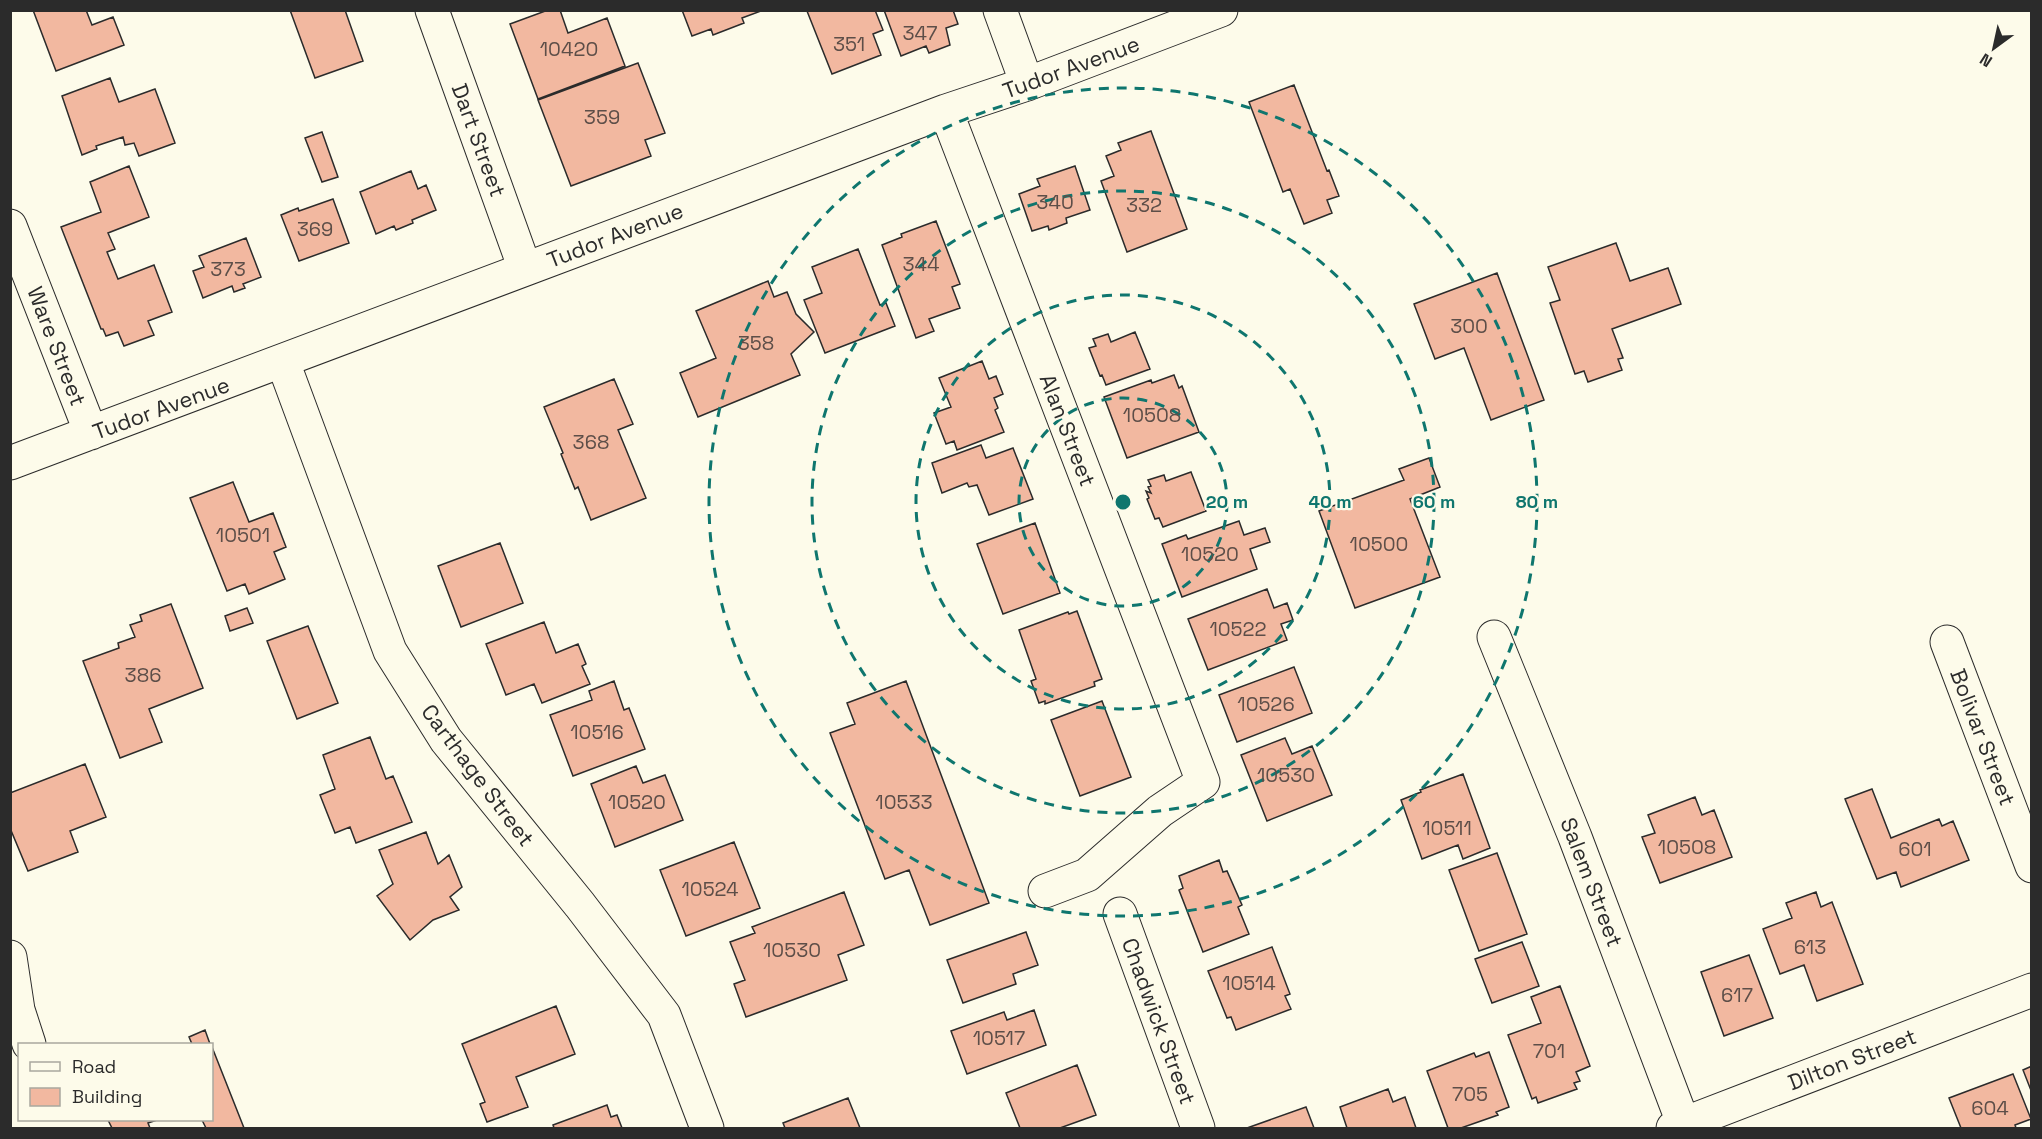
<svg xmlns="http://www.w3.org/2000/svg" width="2042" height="1139" viewBox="0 0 2042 1139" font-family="'Space Grotesk',sans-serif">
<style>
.building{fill:#f2b8a0;stroke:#2b2b2b;stroke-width:1.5}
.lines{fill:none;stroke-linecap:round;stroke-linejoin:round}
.minor-casing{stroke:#2b2b2b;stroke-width:35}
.minor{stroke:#fdfbea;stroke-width:33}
.ring{fill:none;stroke:#0f766e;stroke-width:3;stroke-dasharray:10 8}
.labels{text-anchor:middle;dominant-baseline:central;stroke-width:4.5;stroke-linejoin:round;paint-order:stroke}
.number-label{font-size:20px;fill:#5d4e48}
.street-label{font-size:22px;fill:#2b2b2b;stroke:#fdfbea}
.centre{fill:#0f766e;stroke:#fdfbea;stroke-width:3}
.ring-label{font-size:18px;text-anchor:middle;font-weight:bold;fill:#0f766e;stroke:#fdfbea;stroke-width:4.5;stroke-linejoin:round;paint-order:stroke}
</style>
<rect width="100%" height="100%" fill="#fdfbea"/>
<path class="building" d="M 33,10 L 86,10 L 92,25 L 113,17 L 124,45 L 56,71 Z
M 290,10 L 345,10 L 363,61 L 315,78 Z
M 548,10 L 560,10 L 568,33 L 607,18 L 625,66 L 538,99 L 510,24 Z
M 682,10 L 760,10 L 761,11 L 742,18 L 744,23 L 713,35 L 711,29 L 692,36 Z
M 875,10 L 883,30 L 873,34 L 881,55 L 832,74 L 807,11 Z
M 884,10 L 953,10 L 958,24 L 946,28 L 950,45 L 929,53 L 926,46 L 901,56 Z
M 638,63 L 665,133 L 645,140 L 651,156 L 571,186 L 538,100 Z
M 110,78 L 119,102 L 155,89 L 175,143 L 139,156 L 134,143 L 125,145 L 123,137 L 96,146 L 97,149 L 82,155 L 62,96 Z
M 1294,85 L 1327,171 L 1329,170 L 1339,196 L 1327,200 L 1332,213 L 1304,224 L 1290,189 L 1283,192 L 1249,102 Z
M 1151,131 L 1187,229 L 1127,252 L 1101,181 L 1114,176 L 1106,156 L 1121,150 L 1118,143 Z
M 322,132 L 338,177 L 322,182 L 305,138 Z
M 129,166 L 149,217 L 108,233 L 115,249 L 107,252 L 118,279 L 154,265 L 172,312 L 148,321 L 154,335 L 124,346 L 118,332 L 106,336 L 103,329 L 101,329 L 61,227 L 101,212 L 90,182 Z
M 1075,166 L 1090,210 L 1066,218 L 1067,223 L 1049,230 L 1048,226 L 1032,231 L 1019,194 L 1040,186 L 1037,179 Z
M 411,171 L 418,189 L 426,185 L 436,210 L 412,220 L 413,223 L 396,230 L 394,226 L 376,234 L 360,192 Z
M 333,199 L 349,243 L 299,261 L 281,215 L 298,208 L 299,211 Z
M 936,221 L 960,284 L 952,287 L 960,308 L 929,319 L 934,331 L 916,338 L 882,245 L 902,237 L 901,234 Z
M 246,238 L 261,277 L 243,284 L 245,288 L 234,292 L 232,286 L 203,298 L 193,271 L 204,267 L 199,256 Z
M 1616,243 L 1630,281 L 1668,268 L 1681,304 L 1612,329 L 1623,358 L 1618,359 L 1622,370 L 1588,382 L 1584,371 L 1575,374 L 1550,303 L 1560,300 L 1548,267 Z
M 858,249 L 880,305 L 886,303 L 895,326 L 825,353 L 804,300 L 822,293 L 812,267 Z
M 1497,273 L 1544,400 L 1491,420 L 1464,348 L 1435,359 L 1414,304 Z
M 768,281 L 774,297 L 787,292 L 796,314 L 814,332 L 791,354 L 800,375 L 698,417 L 680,373 L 716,358 L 696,311 Z
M 1135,332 L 1150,369 L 1106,385 L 1102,375 L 1100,376 L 1089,348 L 1096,346 L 1093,339 L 1108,334 L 1111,342 Z
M 982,361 L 989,379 L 996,376 L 1003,394 L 994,398 L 998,408 L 995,410 L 1004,432 L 957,450 L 954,441 L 946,444 L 934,413 L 951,407 L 939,378 Z
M 1174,375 L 1179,388 L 1182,386 L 1199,432 L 1127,458 L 1104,397 L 1151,380 L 1152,383 Z
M 614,379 L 633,424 L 618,430 L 646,498 L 591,520 L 578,487 L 575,489 L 561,454 L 563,453 L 544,407 Z
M 981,445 L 986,458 L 1013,448 L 1033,499 L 989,515 L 977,485 L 969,487 L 967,483 L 942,493 L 932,463 Z
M 1429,458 L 1440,487 L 1410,499 L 1440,577 L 1355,608 L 1319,511 L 1404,480 L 1399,469 Z
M 1191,472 L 1206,511 L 1163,527 L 1159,518 L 1155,519 L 1147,499 L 1149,498 L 1146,491 L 1151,493 L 1148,487 L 1151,486 L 1148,480 L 1164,475 L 1166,481 Z
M 233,482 L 249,522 L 273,513 L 286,547 L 274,552 L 285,579 L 249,594 L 245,584 L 227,591 L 190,498 Z
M 1239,521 L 1244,535 L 1265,528 L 1270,542 L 1250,549 L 1257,569 L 1182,597 L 1162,544 L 1186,535 L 1188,539 Z
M 1035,523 L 1060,593 L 1003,614 L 977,544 Z
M 500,543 L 523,603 L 461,627 L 438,566 Z
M 1267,589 L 1274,608 L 1287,603 L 1293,620 L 1281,624 L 1287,640 L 1208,670 L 1188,619 Z
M 171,604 L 203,688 L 149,709 L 162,742 L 120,758 L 83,661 L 119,648 L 118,643 L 135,637 L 130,625 L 142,621 L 140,615 Z
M 247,608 L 253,623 L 230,631 L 225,616 Z
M 1077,611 L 1102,679 L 1094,682 L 1095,686 L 1045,704 L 1045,701 L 1039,703 L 1031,681 L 1036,679 L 1019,630 L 1068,612 L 1069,614 Z
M 544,622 L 556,653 L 578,644 L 586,664 L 582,666 L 590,684 L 542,703 L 534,684 L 506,695 L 486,644 Z
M 308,626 L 338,703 L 297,719 L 267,641 Z
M 1294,667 L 1312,713 L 1237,742 L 1219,695 Z
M 614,681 L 624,710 L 629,708 L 645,749 L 573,776 L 550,715 L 592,700 L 589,691 Z
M 906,681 L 989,903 L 930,925 L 909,870 L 885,879 L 830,733 L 855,724 L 847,703 Z
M 1102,701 L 1131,777 L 1080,796 L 1051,720 Z
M 370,737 L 386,779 L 393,776 L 412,822 L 356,843 L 350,827 L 335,833 L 320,795 L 335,789 L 323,755 Z
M 1285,738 L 1292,754 L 1312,746 L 1332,795 L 1267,821 L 1241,755 Z
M 85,764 L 106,817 L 70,831 L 78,852 L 28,871 L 10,828 L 10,793 Z
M 636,766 L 643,783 L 665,775 L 683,820 L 615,847 L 591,784 Z
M 1463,774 L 1490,848 L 1463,859 L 1458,845 L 1422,859 L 1401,800 L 1421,792 L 1420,790 Z
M 1872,789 L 1891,838 L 1939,819 L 1942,826 L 1953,821 L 1969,860 L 1901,887 L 1896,872 L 1877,879 L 1845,799 Z
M 1695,797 L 1702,815 L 1714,810 L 1732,857 L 1660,883 L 1642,837 L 1655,833 L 1648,815 Z
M 426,832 L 438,864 L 449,855 L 462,887 L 450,897 L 459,910 L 433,920 L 410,940 L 377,896 L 393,884 L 379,850 Z
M 734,842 L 760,908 L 686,936 L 660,870 Z
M 1497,853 L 1527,934 L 1479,951 L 1449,870 Z
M 1219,860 L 1223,872 L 1227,871 L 1242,905 L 1238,907 L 1249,934 L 1203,952 L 1179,890 L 1183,888 L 1179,876 Z
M 844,892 L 864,945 L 838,955 L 847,980 L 746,1017 L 734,984 L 745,980 L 730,942 L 755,933 L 752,927 Z
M 1816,892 L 1821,907 L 1832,902 L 1863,984 L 1817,1001 L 1804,965 L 1780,974 L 1763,929 L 1792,918 L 1786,903 Z
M 1026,932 L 1038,965 L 1013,974 L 1016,984 L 963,1003 L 947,960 Z
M 1522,942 L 1539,986 L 1492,1003 L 1475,959 Z
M 1272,947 L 1290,994 L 1285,996 L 1291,1009 L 1236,1030 L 1231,1017 L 1227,1018 L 1208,971 Z
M 1749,955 L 1773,1018 L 1724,1036 L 1701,972 Z
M 1560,986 L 1590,1066 L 1576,1072 L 1580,1081 L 1574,1083 L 1577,1089 L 1538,1103 L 1536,1097 L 1532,1099 L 1508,1035 L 1541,1023 L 1531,997 Z
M 556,1006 L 575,1054 L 516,1077 L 528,1107 L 487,1122 L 480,1104 L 485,1102 L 462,1044 Z
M 1034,1010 L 1046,1045 L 967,1074 L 951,1031 L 1004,1012 L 1007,1020 Z
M 205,1030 L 210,1044 L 192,1044 L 189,1037 Z
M 212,1047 L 244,1128 L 206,1128 L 202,1120 L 212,1120 Z
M 1489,1052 L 1509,1107 L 1496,1112 L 1498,1115 L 1461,1128 L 1448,1128 L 1427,1071 L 1474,1053 L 1476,1057 Z
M 1077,1065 L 1096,1115 L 1060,1128 L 1020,1128 L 1006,1093 Z
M 2032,1066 L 2032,1093 L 2023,1070 Z
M 2013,1074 L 2031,1119 L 2015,1125 L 2016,1128 L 1961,1128 L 1949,1098 Z
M 1388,1089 L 1393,1102 L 1405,1097 L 1416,1128 L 1347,1128 L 1340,1107 Z
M 848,1098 L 860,1128 L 785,1128 L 783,1123 Z
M 607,1105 L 611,1117 L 617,1115 L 622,1128 L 554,1128 L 553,1125 Z
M 1306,1107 L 1314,1128 L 1247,1128 Z
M 108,1120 L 157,1120 L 148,1123 L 150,1128 L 112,1128 Z"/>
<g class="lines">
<defs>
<path id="minor" d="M 432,10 L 525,269
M 1000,10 L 1027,84
M 946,111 L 1203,782 L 1160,811 L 1087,875 L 1045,891
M 10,226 L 91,433
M 283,362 L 390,651 L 446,740 L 580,905 L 664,1015 L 707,1128
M 10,463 L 946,111 L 1027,84 L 1221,10
M 1494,637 L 1575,837 L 1685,1128
M 1947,642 L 2032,866
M 1120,914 L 1198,1128
M 10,957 L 18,1010 L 29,1044
M 1673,1128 L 2032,990"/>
</defs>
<use href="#minor" class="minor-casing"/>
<use href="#minor" class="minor"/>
</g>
<g class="ring">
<circle cx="1123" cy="502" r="104"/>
<circle cx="1123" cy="502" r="207"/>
<circle cx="1123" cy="502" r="311"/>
<circle cx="1123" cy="502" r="414"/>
</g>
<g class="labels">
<g class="number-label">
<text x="920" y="33">347</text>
<text x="849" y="44">351</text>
<text x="569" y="49">10420</text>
<text x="602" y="117">359</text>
<text x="1055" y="202">340</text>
<text x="1144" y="205">332</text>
<text x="315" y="229">369</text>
<text x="921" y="264">344</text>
<text x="228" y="269">373</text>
<text x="1469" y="326">300</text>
<text x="756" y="343">358</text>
<text x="1152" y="415">10508</text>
<text x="591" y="442">368</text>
<text x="243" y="535">10501</text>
<text x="1379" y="544">10500</text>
<text x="1210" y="554">10520</text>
<text x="1238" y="629">10522</text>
<text x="143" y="675">386</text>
<text x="1266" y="704">10526</text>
<text x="597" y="732">10516</text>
<text x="1286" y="775">10530</text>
<text x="637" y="802">10520</text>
<text x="904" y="802">10533</text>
<text x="1447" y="828">10511</text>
<text x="1687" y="847">10508</text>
<text x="1915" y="849">601</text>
<text x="710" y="889">10524</text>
<text x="1810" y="947">613</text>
<text x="792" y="950">10530</text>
<text x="1249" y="983">10514</text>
<text x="1737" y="995">617</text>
<text x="999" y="1038">10517</text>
<text x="1549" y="1051">701</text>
<text x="1470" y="1094">705</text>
<text x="1990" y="1108">604</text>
</g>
<g class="street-label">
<text transform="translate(1071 67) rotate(-20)">Tudor Avenue</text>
<text transform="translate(479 140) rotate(70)">Dart Street</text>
<text transform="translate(615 235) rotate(-21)">Tudor Avenue</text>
<text transform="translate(57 346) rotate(69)">Ware Street</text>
<text transform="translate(161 408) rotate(-20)">Tudor Avenue</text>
<text transform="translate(1068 430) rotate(69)">Alan Street</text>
<text transform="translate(1983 737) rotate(69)">Bolivar Street</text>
<text transform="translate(478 775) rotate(53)">Carthage Street</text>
<text transform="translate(1592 882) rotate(69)">Salem Street</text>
<text transform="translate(1159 1021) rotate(70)">Chadwick Street</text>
<text transform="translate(1852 1059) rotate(-21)">Dilton Street</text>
</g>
</g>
<circle cx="1123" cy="502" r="9" class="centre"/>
<g class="ring-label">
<text x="1227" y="508">20 m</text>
<text x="1330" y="508">40 m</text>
<text x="1434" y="508">60 m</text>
<text x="1537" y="508">80 m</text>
</g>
<rect width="2042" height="1139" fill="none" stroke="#2b2b2b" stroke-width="24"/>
<rect x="18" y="1043" width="195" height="78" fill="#fdfbea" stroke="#a9a89e" stroke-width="1.5"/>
<rect x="30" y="1062" width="30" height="9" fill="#fdfbea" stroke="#a9a89e" stroke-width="1.5"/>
<text x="72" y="1073" font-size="18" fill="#2b2b2b">Road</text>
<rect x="30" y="1088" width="30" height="18" fill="#f2b8a0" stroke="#a9a89e" stroke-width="1.5"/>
<text x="72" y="1103" font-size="18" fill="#2b2b2b">Building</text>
<g transform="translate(1994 48) rotate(213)" stroke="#fdfbea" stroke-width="4.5" paint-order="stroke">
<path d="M0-4.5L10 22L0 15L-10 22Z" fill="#2b2b2b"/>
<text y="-9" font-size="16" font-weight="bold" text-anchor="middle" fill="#2b2b2b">N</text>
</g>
</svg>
